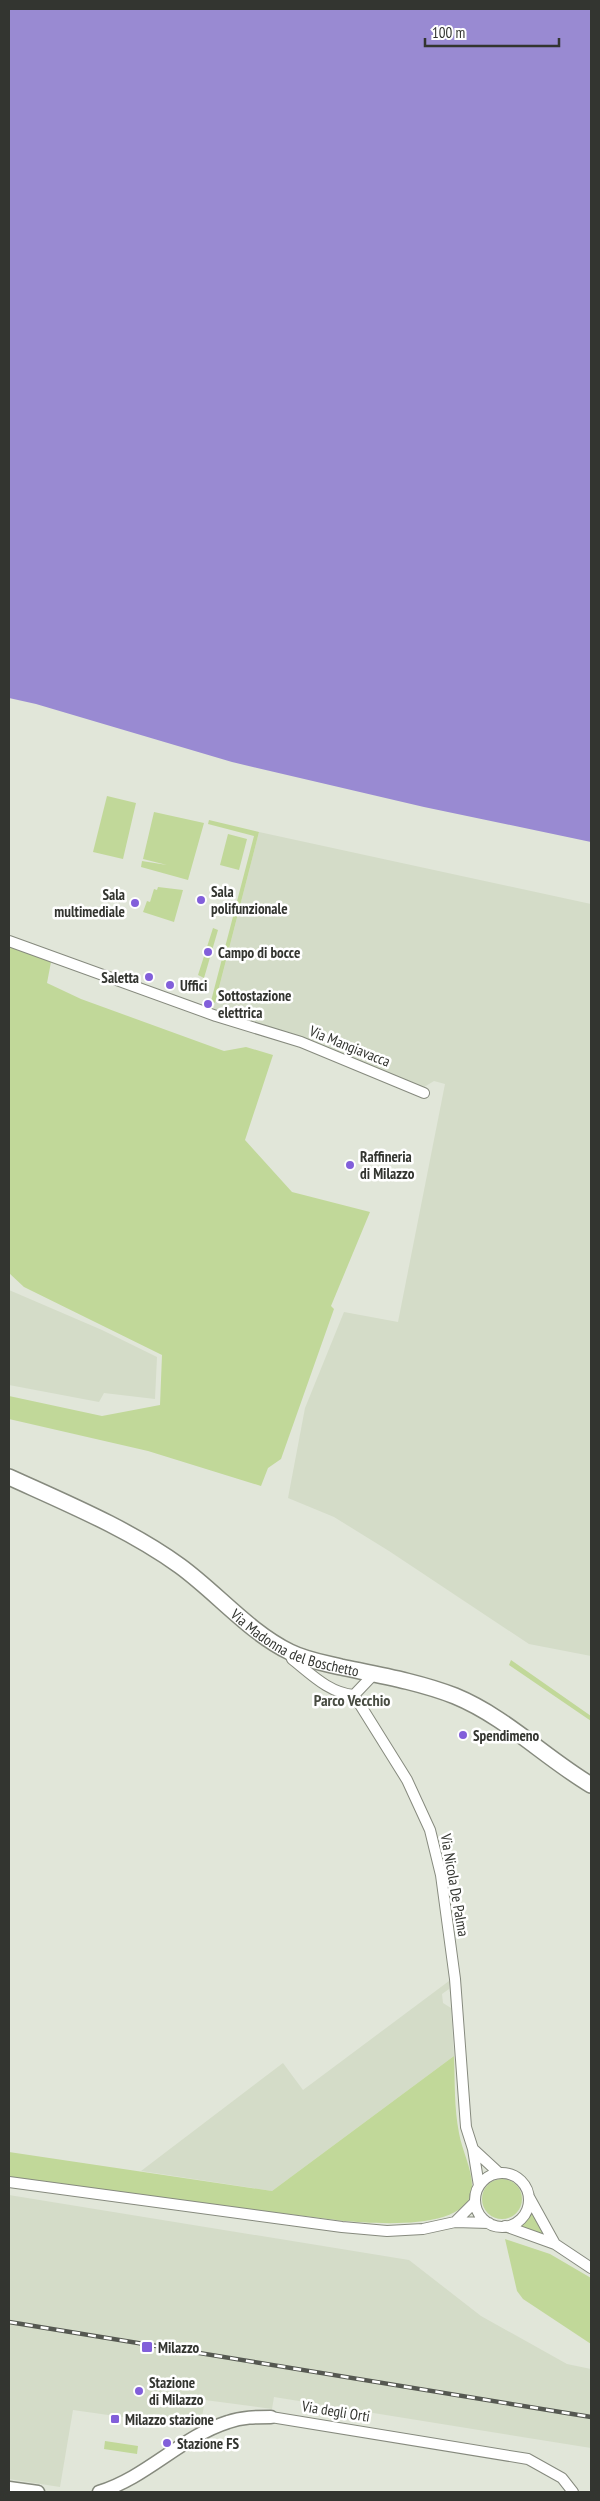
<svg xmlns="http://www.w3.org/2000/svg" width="600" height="2501" viewBox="0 0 600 2501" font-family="'PT Sans Narrow',sans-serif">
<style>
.built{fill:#d4dcc8}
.green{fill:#c1d899}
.water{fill:#998ad2}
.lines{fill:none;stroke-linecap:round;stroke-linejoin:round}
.minor-casing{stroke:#868a7e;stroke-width:12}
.tertiary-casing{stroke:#868a7e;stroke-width:15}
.secondary-casing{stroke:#868a7e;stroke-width:18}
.minor{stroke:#fff;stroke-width:10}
.tertiary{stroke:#fff;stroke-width:12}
.secondary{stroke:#fff;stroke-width:15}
.rail-casing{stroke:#555851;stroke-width:4.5}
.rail{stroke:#fff;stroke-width:2.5;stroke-dasharray:8;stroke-linecap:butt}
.poi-dot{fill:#825fda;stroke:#fff;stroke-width:2}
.labels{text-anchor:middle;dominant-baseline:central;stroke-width:5;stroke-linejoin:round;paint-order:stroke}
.poi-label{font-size:15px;font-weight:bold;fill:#333530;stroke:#fff;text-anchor:start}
.street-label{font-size:15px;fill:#333530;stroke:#fff}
.neighbourhood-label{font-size:16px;font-weight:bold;fill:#484c42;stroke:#fff}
</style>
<rect width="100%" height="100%" fill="#e1e6d9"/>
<path class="built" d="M 259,832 L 591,904 L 591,1656 L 529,1644 L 389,1551 L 334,1517 L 288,1498 L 305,1408 L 344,1312 L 398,1322 L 445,1084 L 434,1081 L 424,1087 L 302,1038 L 213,1011 Z
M 9,1290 L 102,1330 L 157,1357 L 155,1399 L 104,1393 L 99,1402 L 9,1385 Z
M 449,1981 L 449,1989 L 442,1994 L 443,2003 L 451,2008 L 454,2056 L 272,2191 L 141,2171 L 283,2063 L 303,2090 Z
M 9,2195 L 409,2260 L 481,2316 L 567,2364 L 591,2369 L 591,2448 L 274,2397 L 272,2409 L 205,2400 L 200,2428 L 73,2410 L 60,2487 L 9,2479 Z"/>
<path class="green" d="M 107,796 L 136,803 L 123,859 L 93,852 Z
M 154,812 L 204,823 L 188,880 L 141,867 L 142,861 L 167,865 L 143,859 Z
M 209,820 L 259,832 L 215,1003 L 211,1001 L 254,836 L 208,824 Z
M 228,834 L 247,839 L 239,870 L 220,865 Z
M 158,887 L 183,890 L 174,922 L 143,912 L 147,901 L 150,902 L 154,889 L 157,890 Z
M 213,928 L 218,930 L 204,978 L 198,975 Z
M 9,945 L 51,962 L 47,983 L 81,999 L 224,1051 L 246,1047 L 273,1055 L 245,1140 L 292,1192 L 370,1212 L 331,1306 L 334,1309 L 281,1459 L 268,1468 L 261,1486 L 148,1451 L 9,1419 L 9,1396 L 102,1416 L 160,1405 L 162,1355 L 24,1287 L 9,1273 Z
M 511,1660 L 591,1716 L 591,1721 L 509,1665 Z
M 454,2056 C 455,2082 454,2108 459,2133 C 462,2151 473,2170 472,2189 C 468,2232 373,2223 344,2221 L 9,2179 L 9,2152 L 272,2191 Z
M482 2199a20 20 0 1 1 40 0a20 20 0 1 1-40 0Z
M 531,2207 L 551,2239 L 514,2227 L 528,2217 Z
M 505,2239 L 550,2254 L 591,2278 L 591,2344 L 523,2299 L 517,2291 Z
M 105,2441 L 138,2446 L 137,2454 L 104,2449 Z"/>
<path class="water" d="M 9,9 L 591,9 L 591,842 L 424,807 L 232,762 L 36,704 L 9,698 Z"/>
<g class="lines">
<defs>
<path id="minor" d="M 9,941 L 216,1016 L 301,1042 L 424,1093
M 290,1653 L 292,1659 C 311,1674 329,1693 354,1695 L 407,1780 L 430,1830 L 441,1875 L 455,1979 L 466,2127 L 473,2149 L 479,2186
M 354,1695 L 374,1674
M 473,2149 L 499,2173
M475 2200a27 27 0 1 1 54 0a27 27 0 1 1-54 0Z
M 9,2182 L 342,2227 L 387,2231 L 423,2229 L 455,2222 L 489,2223
M 529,2197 L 555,2244
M 455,2222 L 475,2202
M 505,2226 L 555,2244 L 591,2268
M 271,2417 L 528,2459 L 562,2478 L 573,2492"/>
<path id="tertiary" d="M 9,2488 L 38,2492
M 99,2492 C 146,2478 181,2437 228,2422 C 242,2417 256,2417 271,2417"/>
<g id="secondary">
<path id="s1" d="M 9,1477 C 66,1503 129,1529 180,1566 C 217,1593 249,1632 290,1652 C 306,1660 324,1663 341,1667 C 379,1675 419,1682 455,1696 C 506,1717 544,1757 591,1785"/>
</g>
</defs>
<use href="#minor" class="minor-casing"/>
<use href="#tertiary" class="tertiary-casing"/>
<use href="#secondary" class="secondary-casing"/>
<use href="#minor" class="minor"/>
<use href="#tertiary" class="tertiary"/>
<use href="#secondary" class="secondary"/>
<defs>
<path id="rail" d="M 9,2322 L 591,2417"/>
</defs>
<use href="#rail" class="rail-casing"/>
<use href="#rail" class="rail"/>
</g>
<g class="poi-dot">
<circle cx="201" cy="900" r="5"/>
<circle cx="135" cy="903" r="5"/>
<circle cx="208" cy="952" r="5"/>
<circle cx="149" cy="977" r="5"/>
<circle cx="170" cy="985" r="5"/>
<circle cx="208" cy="1004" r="5"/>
<circle cx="350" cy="1165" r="5"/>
<circle cx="463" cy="1735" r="5"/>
<rect x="141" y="2341" width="12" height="12" rx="2.5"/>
<circle cx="139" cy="2391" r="5"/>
<rect x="110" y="2414" width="10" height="10" rx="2.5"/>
<circle cx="167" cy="2443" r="5"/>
</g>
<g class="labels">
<g class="poi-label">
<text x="211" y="891">Sala<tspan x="211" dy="17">polifunzionale</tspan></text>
<text x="125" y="894" text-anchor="end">Sala<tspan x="125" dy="17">multimediale</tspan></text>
<text x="218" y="952">Campo di bocce</text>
<text x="139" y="977" text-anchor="end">Saletta</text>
<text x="180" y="985">Uffici</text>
<text x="218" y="995">Sottostazione<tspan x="218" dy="17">elettrica</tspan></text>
<text x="360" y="1156">Raffineria<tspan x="360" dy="17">di Milazzo</tspan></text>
<text x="473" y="1735">Spendimeno</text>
<text x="158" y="2347">Milazzo</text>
<text x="149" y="2382">Stazione<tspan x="149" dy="17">di Milazzo</tspan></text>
<text x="125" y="2419">Milazzo stazione</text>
<text x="177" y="2443">Stazione FS</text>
</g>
<g class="street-label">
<text transform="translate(350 1046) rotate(22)">Via Mangiavacca</text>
<text stroke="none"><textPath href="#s1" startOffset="334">Via Madonna del Boschetto</textPath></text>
<text transform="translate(455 1885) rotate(80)">Via Nicola De Palma</text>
<text transform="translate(336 2411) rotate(9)">Via degli Orti</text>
</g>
<g class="neighbourhood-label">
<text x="352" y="1700">Parco Vecchio</text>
</g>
</g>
<rect width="600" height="2501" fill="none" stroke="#333530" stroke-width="20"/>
<path d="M425 38v8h134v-8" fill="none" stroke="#333530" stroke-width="2.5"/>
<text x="432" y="38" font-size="15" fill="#333530" stroke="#ffffff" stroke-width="4" paint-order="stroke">100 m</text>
</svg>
